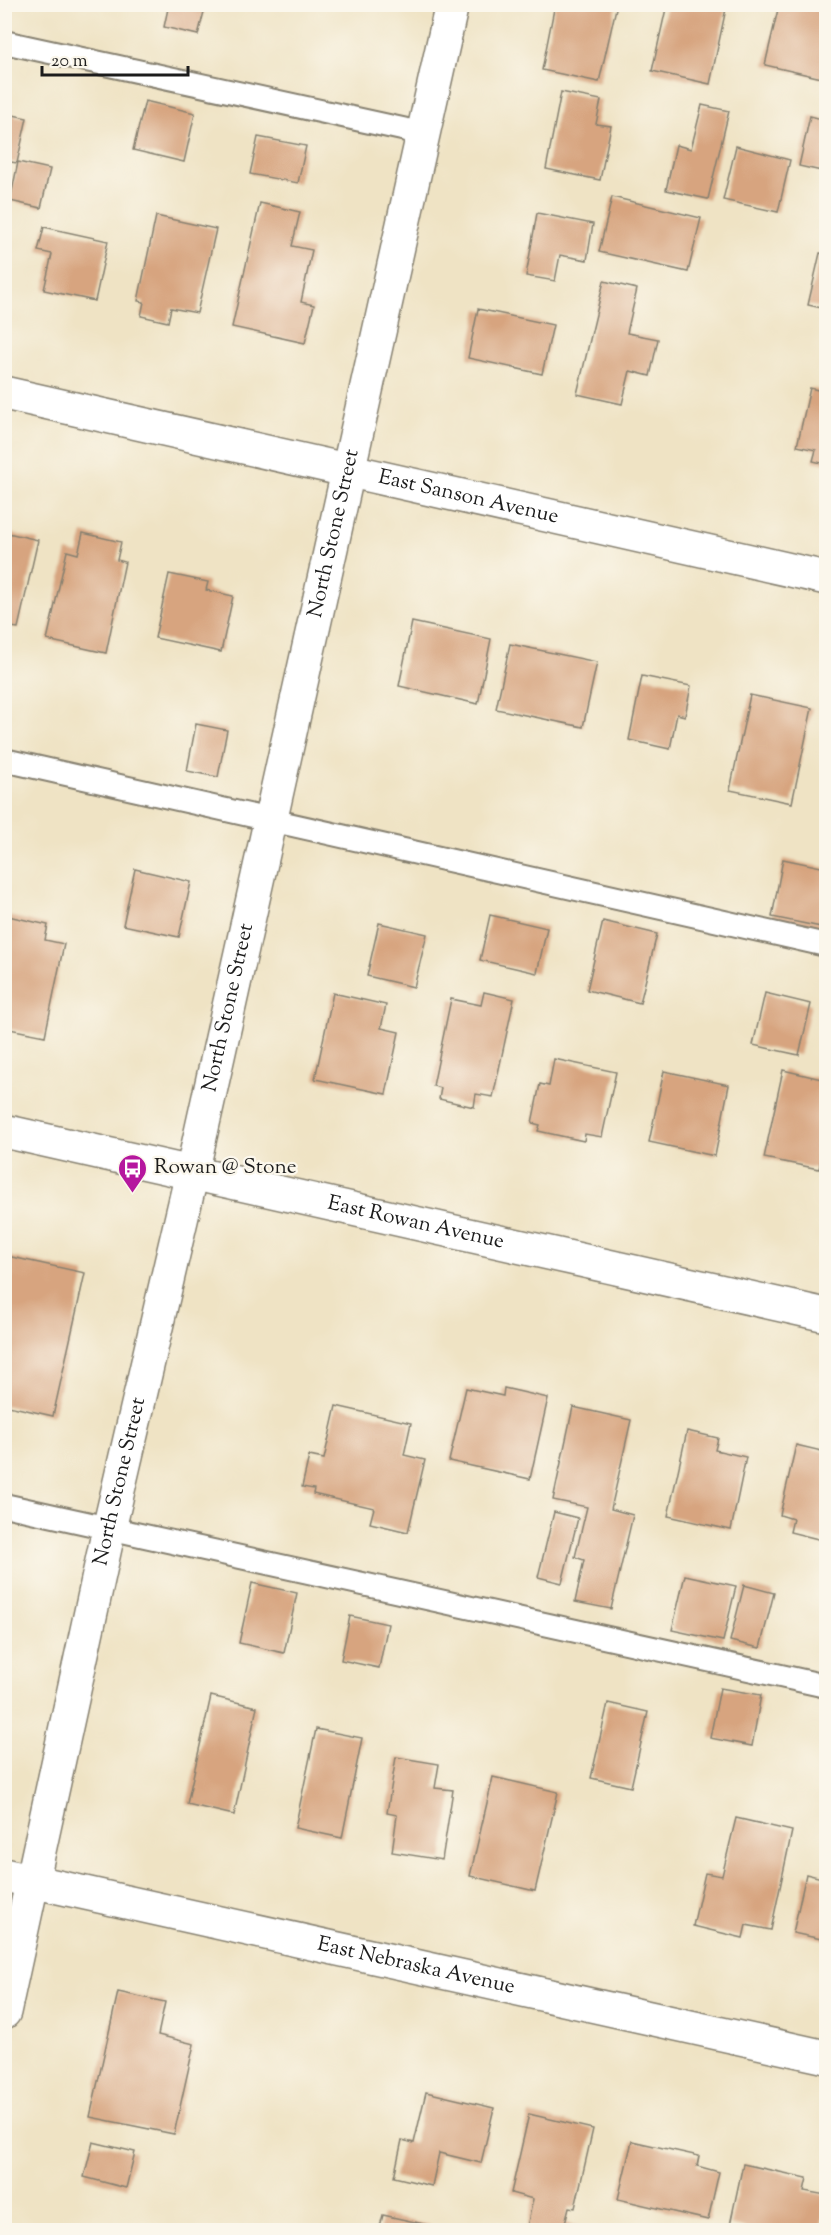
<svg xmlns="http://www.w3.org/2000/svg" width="831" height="2235" viewBox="0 0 831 2235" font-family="'Sorts Mill Goudy',serif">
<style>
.building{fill:#d7a47f}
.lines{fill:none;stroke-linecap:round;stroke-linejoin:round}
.lane-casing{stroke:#868070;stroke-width:26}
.street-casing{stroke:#868070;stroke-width:36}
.lane{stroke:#fff;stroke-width:22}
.street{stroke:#fff;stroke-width:33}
.labels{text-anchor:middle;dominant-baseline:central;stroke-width:4.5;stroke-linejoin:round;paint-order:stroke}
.street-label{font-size:21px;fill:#1c1c1c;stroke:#fbf7ec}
.poi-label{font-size:21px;fill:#1c1c1c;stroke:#fbf7ec;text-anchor:start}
</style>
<rect width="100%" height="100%" fill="#fbf7ec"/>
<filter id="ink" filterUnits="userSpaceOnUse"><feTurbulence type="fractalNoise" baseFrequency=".0167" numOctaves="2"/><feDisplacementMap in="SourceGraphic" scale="12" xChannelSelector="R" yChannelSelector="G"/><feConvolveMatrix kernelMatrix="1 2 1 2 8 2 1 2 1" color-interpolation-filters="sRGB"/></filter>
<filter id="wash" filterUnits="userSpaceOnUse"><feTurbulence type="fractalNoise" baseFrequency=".008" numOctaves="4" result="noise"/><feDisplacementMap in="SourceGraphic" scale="24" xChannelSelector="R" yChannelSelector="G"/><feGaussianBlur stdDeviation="1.35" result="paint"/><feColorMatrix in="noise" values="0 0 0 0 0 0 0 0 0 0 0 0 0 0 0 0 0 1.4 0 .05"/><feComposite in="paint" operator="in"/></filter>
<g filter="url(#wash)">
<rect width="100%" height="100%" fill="#efe3c4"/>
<g id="blocks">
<path class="building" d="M 169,4 L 206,4 L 198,35 L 164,27 Z
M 555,4 L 617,4 L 599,82 L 542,70 Z
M 667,4 L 727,4 L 710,84 L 652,71 Z
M 794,4 L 813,4 L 826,8 L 826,79 L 765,65 L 779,5 L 793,8 Z
M 561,92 L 601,100 L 596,124 L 611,126 L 600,180 L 546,169 Z
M 145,101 L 195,113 L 184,162 L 133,150 Z
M 702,105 L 729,111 L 708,199 L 666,190 L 676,145 L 691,149 Z
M 4,113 L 27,118 L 17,163 L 4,161 Z
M 810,116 L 826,120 L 826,172 L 799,166 Z
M 258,137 L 306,146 L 298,183 L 250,174 Z
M 736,146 L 790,160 L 778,212 L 723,200 Z
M 18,162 L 50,169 L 41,208 L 10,201 Z
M 612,197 L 701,218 L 688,272 L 599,252 Z
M 260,203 L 300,212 L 292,246 L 312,250 L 301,302 L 314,305 L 305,343 L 232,327 Z
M 537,213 L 593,224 L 587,260 L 560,255 L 555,281 L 526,276 Z
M 156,216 L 216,229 L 197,313 L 171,308 L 168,322 L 141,316 L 144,302 L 138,301 Z
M 44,227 L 108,241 L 95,301 L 44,290 L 52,254 L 38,251 Z
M 820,253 L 826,254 L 826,309 L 808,305 Z
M 604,281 L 637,289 L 627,333 L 658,339 L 650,376 L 630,371 L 622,404 L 577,394 Z
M 478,309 L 553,325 L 542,374 L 468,358 Z
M 810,388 L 826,392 L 826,464 L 813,461 L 816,450 L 797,446 Z
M 4,532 L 38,540 L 18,628 L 4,626 Z
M 83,533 L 121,542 L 117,560 L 125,562 L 106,653 L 47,640 L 67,551 L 78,554 Z
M 169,574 L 208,582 L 206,590 L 233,596 L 221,652 L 155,638 Z
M 412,622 L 491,639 L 478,704 L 399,686 Z
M 510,644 L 597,662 L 583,727 L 496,709 Z
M 642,676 L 691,686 L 685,716 L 677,714 L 670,749 L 629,740 Z
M 750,695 L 812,708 L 792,803 L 730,790 Z
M 196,724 L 227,730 L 218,777 L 187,771 Z
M 783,859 L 826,868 L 826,928 L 772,917 Z
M 135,869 L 191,882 L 179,937 L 123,925 Z
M 490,915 L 547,928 L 537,973 L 480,960 Z
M 8,916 L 48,925 L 45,940 L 64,944 L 45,1036 L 4,1028 L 4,930 Z
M 603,921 L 657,934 L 640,1003 L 587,990 Z
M 379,923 L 427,934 L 414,987 L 367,976 Z
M 484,992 L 514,999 L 493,1097 L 476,1094 L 474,1107 L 439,1099 L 441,1088 L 433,1086 L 451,999 L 481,1005 Z
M 333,993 L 386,1005 L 381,1028 L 399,1032 L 386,1094 L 315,1079 Z
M 765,993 L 811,1004 L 799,1055 L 753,1045 Z
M 554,1059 L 616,1072 L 602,1137 L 585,1134 L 584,1141 L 538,1131 L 540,1125 L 532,1123 L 540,1084 L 549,1086 Z
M 783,1070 L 826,1080 L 826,1136 L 819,1169 L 764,1158 Z
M 664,1071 L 729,1085 L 715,1156 L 649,1142 Z
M 7,1256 L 85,1273 L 53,1416 L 4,1405 L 4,1269 Z
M 466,1388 L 503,1396 L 504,1388 L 548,1398 L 530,1479 L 449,1461 Z
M 336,1406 L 411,1423 L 404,1455 L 425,1460 L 408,1532 L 370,1523 L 374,1508 L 313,1494 L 314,1489 L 302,1487 L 309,1456 L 324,1459 Z
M 573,1407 L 631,1420 L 611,1509 L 633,1515 L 611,1609 L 575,1602 L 584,1560 L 575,1557 L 587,1507 L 553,1500 Z
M 687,1431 L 718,1438 L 715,1450 L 746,1457 L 731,1530 L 668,1516 Z
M 796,1445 L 826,1452 L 826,1541 L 790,1532 L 793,1519 L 780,1515 Z
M 554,1512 L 578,1518 L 562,1583 L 538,1577 Z
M 685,1575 L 736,1586 L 723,1641 L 672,1630 Z
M 252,1583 L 297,1593 L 284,1653 L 239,1643 Z
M 744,1585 L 774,1593 L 760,1648 L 730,1641 Z
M 350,1616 L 388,1624 L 379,1668 L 341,1660 Z
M 720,1688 L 761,1695 L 752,1746 L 710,1738 Z
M 211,1696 L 257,1707 L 234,1815 L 187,1804 Z
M 608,1703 L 648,1712 L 631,1787 L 591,1778 Z
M 316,1729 L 362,1738 L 342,1838 L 295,1828 Z
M 396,1757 L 439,1764 L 435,1788 L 453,1790 L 442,1860 L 392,1852 L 397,1815 L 387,1813 Z
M 493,1777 L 558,1792 L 535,1891 L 470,1876 Z
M 736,1818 L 792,1831 L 771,1930 L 746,1925 L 743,1938 L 693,1926 L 705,1873 L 722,1876 Z
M 806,1874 L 826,1879 L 826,1940 L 793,1933 Z
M 118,1992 L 165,2002 L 158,2035 L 194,2044 L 174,2134 L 90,2117 Z
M 426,2092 L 494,2108 L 481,2163 L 439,2153 L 432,2186 L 394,2177 L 402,2140 L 414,2143 Z
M 529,2114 L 593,2129 L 575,2208 L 569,2207 L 565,2223 L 594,2230 L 541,2230 L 527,2227 L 533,2199 L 511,2193 Z
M 632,2141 L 699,2156 L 697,2166 L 719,2172 L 708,2220 L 618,2199 Z
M 93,2142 L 135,2152 L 126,2188 L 84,2177 Z
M 743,2164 L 807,2178 L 804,2191 L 826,2195 L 821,2230 L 752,2230 L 730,2225 Z
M 383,2215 L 433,2226 L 432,2230 L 379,2230 Z"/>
</g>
</g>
<g filter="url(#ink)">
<use href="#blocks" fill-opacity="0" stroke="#868070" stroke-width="1.5"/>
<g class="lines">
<defs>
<path id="lane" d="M 4,42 L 425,134
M 4,760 L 826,945
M 4,1505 L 826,1686"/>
<g id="street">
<path id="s1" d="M 4,393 L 826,578"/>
<path id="s2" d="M 4,1131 L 826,1315"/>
<path id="s3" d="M 4,1875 L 826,2057"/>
<path id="s4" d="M 4,2012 L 109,1529 L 192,1173 L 452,4"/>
</g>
</defs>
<use href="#lane" class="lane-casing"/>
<use href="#street" class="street-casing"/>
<use href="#lane" class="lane"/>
<use href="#street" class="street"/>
</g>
</g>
<defs>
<symbol id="bus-pin" viewBox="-11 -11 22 30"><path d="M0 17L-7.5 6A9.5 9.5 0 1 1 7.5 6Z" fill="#b5179e" stroke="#fbf7ec"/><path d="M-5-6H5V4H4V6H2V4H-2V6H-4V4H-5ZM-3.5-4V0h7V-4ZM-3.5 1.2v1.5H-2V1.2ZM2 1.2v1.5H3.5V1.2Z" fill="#fff"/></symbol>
</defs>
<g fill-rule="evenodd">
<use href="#bus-pin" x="116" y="1152" width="33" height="45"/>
</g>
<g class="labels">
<g class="street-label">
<text stroke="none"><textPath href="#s1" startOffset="476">East Sanson Avenue</textPath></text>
<text stroke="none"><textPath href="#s4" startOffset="1515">North Stone Street</textPath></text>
<text stroke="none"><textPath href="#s4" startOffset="1029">North Stone Street</textPath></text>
<text stroke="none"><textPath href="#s2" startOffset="422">East Rowan Avenue</textPath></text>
<text stroke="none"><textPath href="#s4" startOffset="543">North Stone Street</textPath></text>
<text stroke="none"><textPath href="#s3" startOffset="422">East Nebraska Avenue</textPath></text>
</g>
<g class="poi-label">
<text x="154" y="1168">Rowan @ Stone</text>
</g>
</g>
<rect width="831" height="2235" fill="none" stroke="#fbf7ec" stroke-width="24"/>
<path d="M42 66v9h146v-9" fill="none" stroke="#1c1c1c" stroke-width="3"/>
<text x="51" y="66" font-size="18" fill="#1c1c1c" stroke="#fbf7ec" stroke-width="4.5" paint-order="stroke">20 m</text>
</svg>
